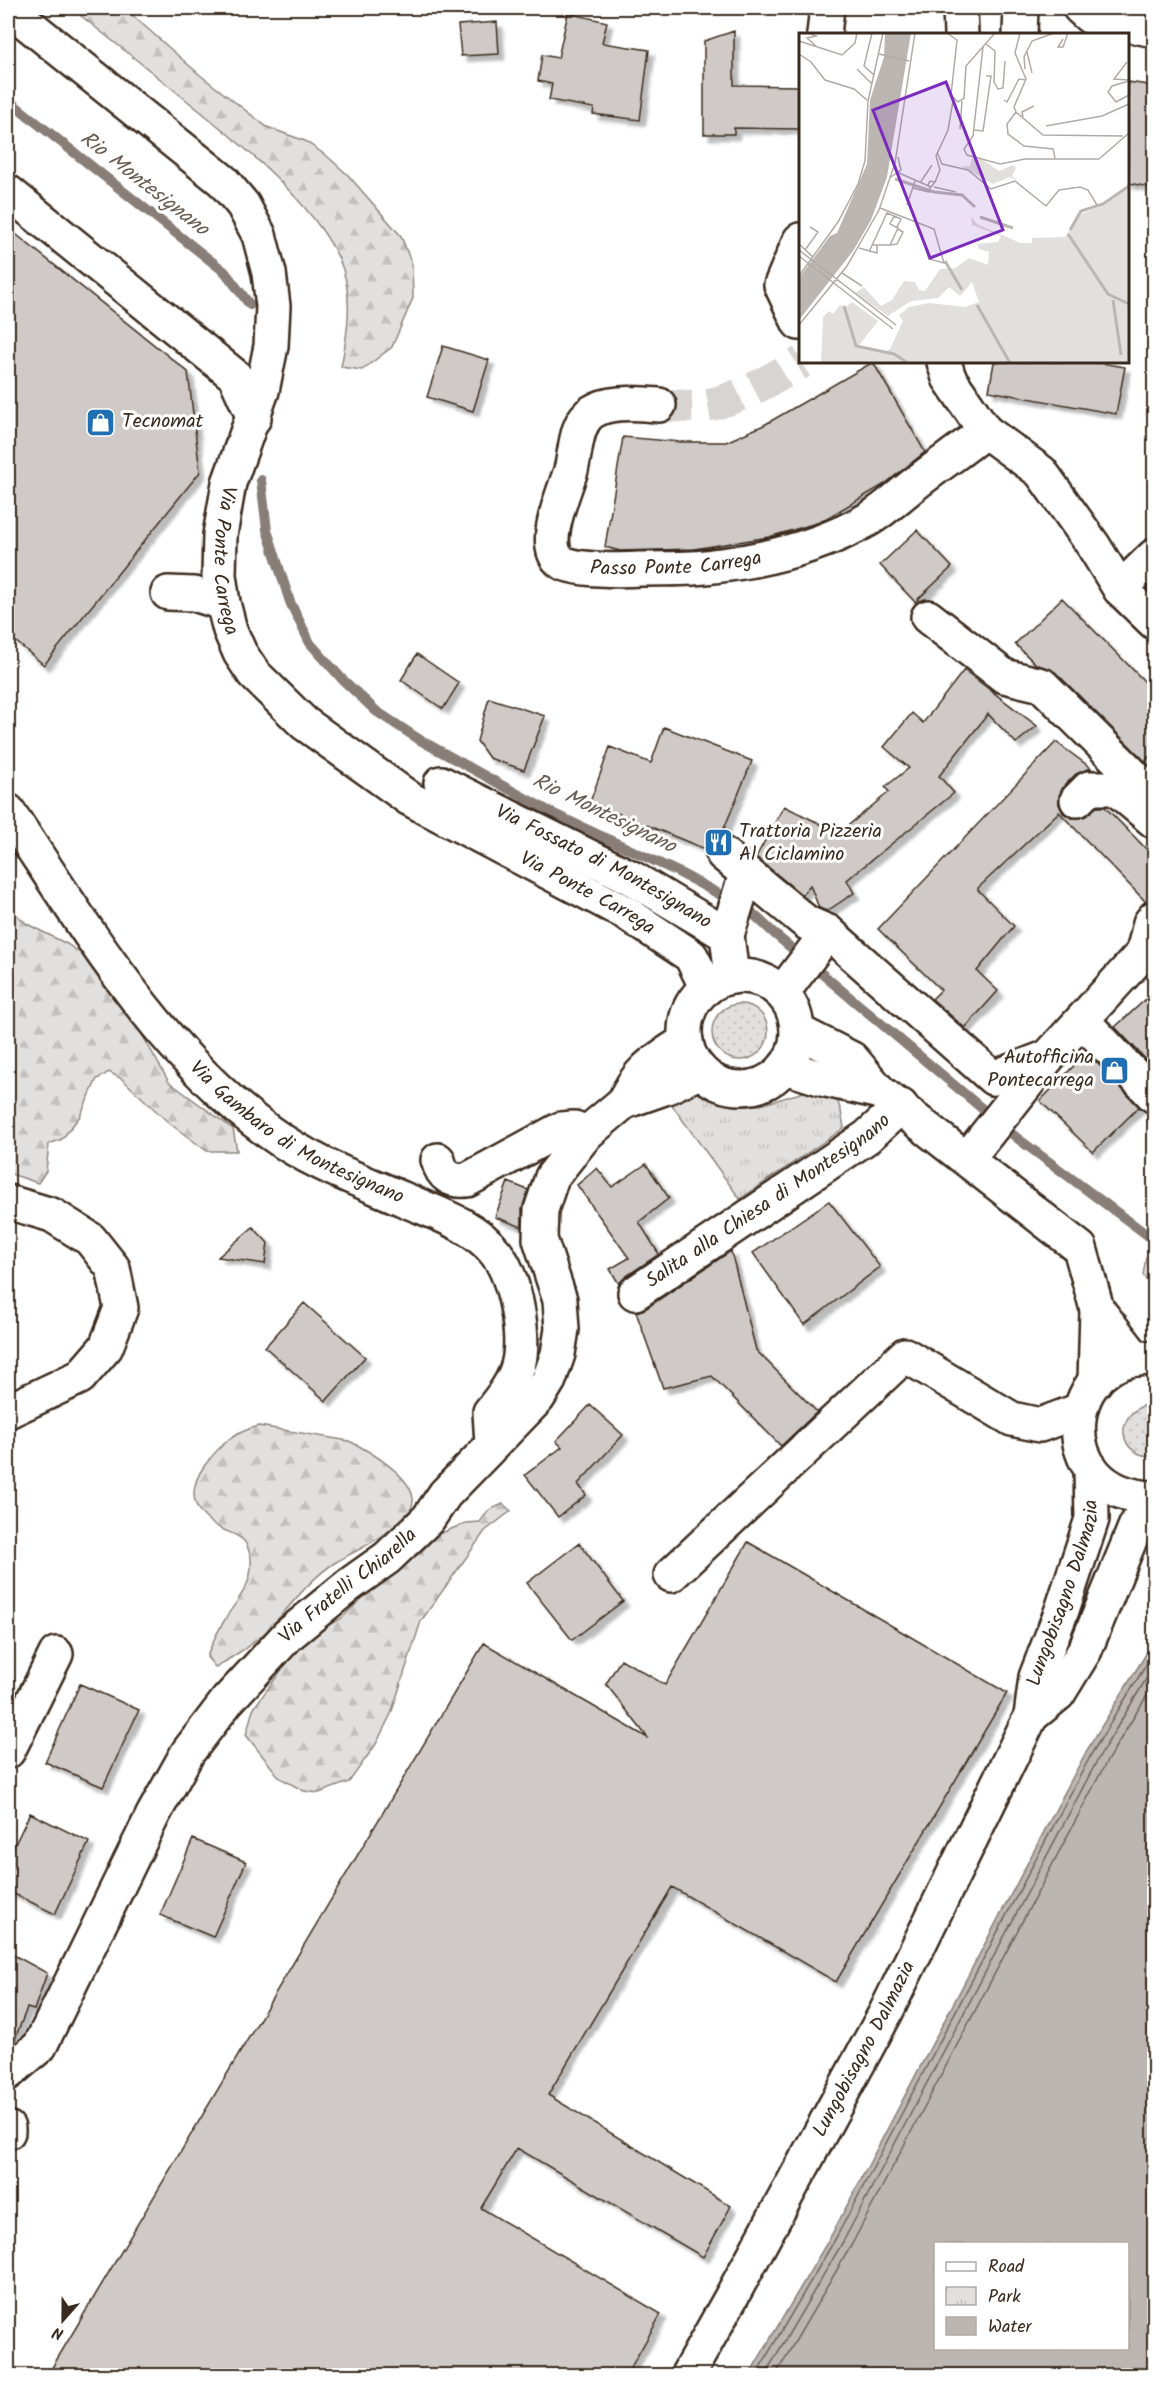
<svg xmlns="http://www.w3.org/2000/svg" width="1162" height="2383" viewBox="0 0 1162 2383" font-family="Kalam,sans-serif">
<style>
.grass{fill:url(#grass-dots);stroke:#8e857e;stroke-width:1.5}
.forest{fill:url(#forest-firs);stroke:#8e857e;stroke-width:1.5}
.park{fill:url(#park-tufts);stroke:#8e857e;stroke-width:1.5}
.water{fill:#bcb6b3;stroke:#887e77;stroke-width:1.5;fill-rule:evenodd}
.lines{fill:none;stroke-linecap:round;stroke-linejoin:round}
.shore{stroke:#6f625a;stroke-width:1.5}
.stream{stroke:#887e77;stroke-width:10}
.building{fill:#cfcac7;stroke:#3b2a1e;stroke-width:1.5;filter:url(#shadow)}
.minor-tunnel{stroke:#d8d4d2;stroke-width:33;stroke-dasharray:33 16;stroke-linecap:butt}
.minor-casing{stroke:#3b2a1e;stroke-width:38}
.major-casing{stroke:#3b2a1e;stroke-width:38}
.minor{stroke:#fff;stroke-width:33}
.major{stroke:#fff;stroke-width:33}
.labels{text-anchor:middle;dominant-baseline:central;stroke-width:6;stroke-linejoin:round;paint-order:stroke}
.poi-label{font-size:20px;fill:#3b2a1e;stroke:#fff;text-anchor:start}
.street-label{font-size:20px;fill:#3b2a1e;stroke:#fff}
.water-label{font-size:21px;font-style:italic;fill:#685b52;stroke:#fff}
.inset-river{fill:none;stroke:#bcb6b3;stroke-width:3}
.inset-road{fill:none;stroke:#b1aaa5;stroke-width:1.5}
.view{fill:#7b2cbf;fill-opacity:0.15;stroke:#7b2cbf;stroke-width:3}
.inset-edge{fill:none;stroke:#3b2a1e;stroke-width:3}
</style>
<defs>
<pattern id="grass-dots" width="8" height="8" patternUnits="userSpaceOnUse" patternTransform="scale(1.5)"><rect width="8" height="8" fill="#e2e0de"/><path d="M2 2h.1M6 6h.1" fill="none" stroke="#c3c0be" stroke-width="1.8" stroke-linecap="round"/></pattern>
<pattern id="forest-firs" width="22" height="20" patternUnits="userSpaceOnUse" patternTransform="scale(1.5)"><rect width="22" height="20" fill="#e2e0de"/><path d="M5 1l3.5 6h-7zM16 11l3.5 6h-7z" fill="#c3c0be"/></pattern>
<pattern id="park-tufts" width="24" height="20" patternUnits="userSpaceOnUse" patternTransform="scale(1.5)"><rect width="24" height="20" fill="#e2e0de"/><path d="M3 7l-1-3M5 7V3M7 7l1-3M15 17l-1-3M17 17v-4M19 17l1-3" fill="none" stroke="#c3c0be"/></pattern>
<filter id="shadow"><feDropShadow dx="5.5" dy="5.5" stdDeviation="1.5" flood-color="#0004"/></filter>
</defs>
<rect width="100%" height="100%" fill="#fff"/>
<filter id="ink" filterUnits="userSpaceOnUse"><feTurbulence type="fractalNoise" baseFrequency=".0167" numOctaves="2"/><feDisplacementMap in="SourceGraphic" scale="12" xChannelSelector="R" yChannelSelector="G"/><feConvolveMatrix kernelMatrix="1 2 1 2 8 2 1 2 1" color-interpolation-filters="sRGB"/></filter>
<g filter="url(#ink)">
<path class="grass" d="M712 1032a28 28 0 1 1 56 0a28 28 0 1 1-56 0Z
M 1146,1257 L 1154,1264 L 1154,1293 L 1143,1275 Z
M 1145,1405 L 1154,1405 L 1154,1456 C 1120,1458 1112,1417 1145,1405 Z"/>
<path class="forest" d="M 71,8 L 124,8 L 200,75 L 267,127 L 305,141 L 328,157 L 348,175 L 401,236 L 412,265 L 413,298 L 392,347 L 362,370 L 341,367 C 348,333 354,292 339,259 C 311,199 236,140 185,99 C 147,68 109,38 71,8 Z
M 8,907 L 27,924 L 67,944 L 90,960 L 141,1033 L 169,1082 L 233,1129 L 237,1151 L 207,1151 L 169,1123 L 122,1079 L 109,1072 L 97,1079 L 80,1116 L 62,1139 L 49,1144 L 46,1171 L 38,1183 L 8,1173 Z
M 259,1426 L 349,1441 C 368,1450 414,1477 413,1501 C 412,1525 355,1551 336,1562 C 309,1579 290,1607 268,1630 C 253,1646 233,1655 216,1668 L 207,1657 C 212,1642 219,1629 227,1616 C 240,1596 253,1584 251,1558 C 250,1554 247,1544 244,1541 C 239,1535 227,1532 220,1528 C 192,1513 186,1491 205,1465 C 220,1445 234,1432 259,1426 Z
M 503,1504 L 511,1511 L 485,1531 L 421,1621 L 391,1714 L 376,1744 L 349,1782 L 319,1793 L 304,1791 L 280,1778 L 246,1735 L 253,1709 L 296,1650 L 315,1632 L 342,1618 L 384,1576 L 420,1553 L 439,1534 L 466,1523 L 480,1522 L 489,1510 Z"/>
<path class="park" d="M 692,1090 L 719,1103 L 761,1105 L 810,1090 L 836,1097 L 841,1111 L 844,1128 L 740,1199 L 669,1101 Z"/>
<path class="water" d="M 1154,1641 L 1154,2375 L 749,2375 L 832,2234 L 1087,1750 ZM 936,2244 L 1128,2244 L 1128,2348 L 936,2348 Z"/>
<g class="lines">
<path class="shore" d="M 755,2376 L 837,2236 L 1092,1753 L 1154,1652
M 764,2376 L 844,2240 L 1099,1757 L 1154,1666
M 775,2376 L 852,2244 L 1107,1761 L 1154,1684"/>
<path class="stream" d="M 8,100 L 225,272 L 250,305
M 261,480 L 267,530 L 290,602 L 310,643 L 342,679 L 376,711 L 420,740 L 552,813 L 678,872 L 749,910 L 777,936 L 1017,1138 L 1154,1240"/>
</g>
<path class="building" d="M 568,13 L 607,22 L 602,43 L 649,50 L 640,120 L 593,114 L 594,108 L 549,100 L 552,84 L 538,81 L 542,55 L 558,58 Z
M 497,22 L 499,54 L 461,56 L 458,25 Z
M 734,31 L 734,85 L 801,86 L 801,129 L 734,128 L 734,134 L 704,134 L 704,41 Z
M 1128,82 L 1155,86 L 1155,188 L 1128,183 Z
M 8,228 L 188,372 L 200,472 L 44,665 L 8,635 Z
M 443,346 L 489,360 L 473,411 L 427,397 Z
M 873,362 L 925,452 L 885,484 L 820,522 L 769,537 L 694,549 L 620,551 L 605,547 L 623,437 L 681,442 L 726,442 L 764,425 Z
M 994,362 L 1095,362 L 1125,367 L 1116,414 L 989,391 Z
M 917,530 L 952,567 L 915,602 L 880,565 Z
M 1062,598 L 1155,692 L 1155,751 L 1145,761 L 1055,672 L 1036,664 L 1015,644 Z
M 417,654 L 459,683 L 443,709 L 401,680 Z
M 964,670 L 1037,726 L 1016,743 L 988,714 L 939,776 L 954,793 L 847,880 L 854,893 L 827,911 L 819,908 L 810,885 L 802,895 L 756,857 L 784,806 L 839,833 L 889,792 L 885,787 L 909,768 L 884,747 L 912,713 L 923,723 Z
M 489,698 L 545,716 L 524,770 L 489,758 L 477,741 Z
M 664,727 L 752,761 L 721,836 L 709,842 L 705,849 L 590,802 L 610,747 L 651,763 Z
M 1056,742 L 1091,768 L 1076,774 L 1063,787 L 1059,796 L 1059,804 L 1063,813 L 1072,818 L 1081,818 L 1097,807 L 1105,807 L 1155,858 L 1155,900 L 1146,902 L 1059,812 L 978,888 L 978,890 L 1014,926 L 977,971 L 998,991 L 965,1028 L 932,999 L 941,990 L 878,929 Z
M 1155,991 L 1155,1069 L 1115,1027 Z
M 1087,1052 L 1139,1107 L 1093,1152 L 1040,1101 Z
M 646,1164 L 669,1198 L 639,1222 L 659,1254 L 625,1277 L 619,1284 L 610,1269 L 629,1258 L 577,1185 L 597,1168 L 612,1187 Z
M 508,1182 L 528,1190 L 522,1209 L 522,1227 L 495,1217 Z
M 829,1201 L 880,1267 L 804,1325 L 753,1253 Z
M 253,1227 L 268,1243 L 265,1264 L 218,1257 Z
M 731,1251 L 756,1350 L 817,1412 L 781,1446 L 712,1376 L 663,1388 L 636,1312 L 645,1309 Z
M 304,1303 L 365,1357 L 326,1401 L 265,1347 Z
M 590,1405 L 623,1435 L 578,1484 L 586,1495 L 558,1517 L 525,1475 L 562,1447 L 556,1441 Z
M 748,1542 L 1007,1693 L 836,1982 L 672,1887 L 548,2095 L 731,2206 L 703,2257 L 517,2148 L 481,2208 L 661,2314 L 626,2376 L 47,2376 L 484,1643 L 648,1738 L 606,1684 L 621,1659 L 665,1685 Z
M 579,1543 L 623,1601 L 572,1640 L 527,1583 Z
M 80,1684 L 139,1710 L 103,1787 L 45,1762 Z
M 30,1813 L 89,1842 L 55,1914 L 8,1891 L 8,1859 Z
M 193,1839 L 246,1862 L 213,1937 L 160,1915 Z
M 8,1952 L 47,1973 L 34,2010 L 27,2008 L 13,2044 L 8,2049 Z"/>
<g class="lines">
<path class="minor-tunnel" d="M 659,405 C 678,406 698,408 716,403 C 747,395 775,377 802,362"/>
<defs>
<g id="minor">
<path id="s1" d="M 8,8 L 223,181 L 243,205 L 259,235 L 269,273 L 273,306 L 271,346 L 262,391 L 229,483 L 220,535 L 219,575 L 223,603 L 230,630 L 240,653 L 254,674 L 304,723 L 410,799 L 626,913 L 691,956 L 707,988"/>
<path d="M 960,8 L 961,34"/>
<path d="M 1080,8 L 1090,17 L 1154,30"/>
<path d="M 824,34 L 827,8"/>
<path d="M 1020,34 L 1021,8"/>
<path d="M 8,192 L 235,376 L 254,418"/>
<path d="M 799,323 L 781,285 L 800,240"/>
<path d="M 944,362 L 949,378 L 985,431 L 1041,472 L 1093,545 L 1120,589 L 1154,622"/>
<path id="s2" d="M 659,405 C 639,404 610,400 592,412 C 575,423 576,452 571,470 C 565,490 540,544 560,561 C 571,571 625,570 640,569 C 664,568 689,570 713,566 C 766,560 822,546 869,519 C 884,510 898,497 912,486 C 936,467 961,450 985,431"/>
<path d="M 1120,589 L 1154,556"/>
<path d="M 168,593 L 194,594 L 223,603"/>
<path d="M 928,617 L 1004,676 L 1042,685 L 1154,796"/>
<path id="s3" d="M 441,783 L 632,878 L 727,935 L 732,977"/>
<path d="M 1077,800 L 1089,788 L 1115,788 L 1154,821"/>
<path id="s4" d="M 8,811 C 83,923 158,1052 269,1132 C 310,1162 357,1179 403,1199 C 435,1213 473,1224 496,1253 C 515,1277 526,1336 518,1366 C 513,1384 501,1398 490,1412 L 492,1444"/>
<path d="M 723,854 L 807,923 L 828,932 L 993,1078 L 1048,1057"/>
<path d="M 727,935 L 746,874"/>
<circle cx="741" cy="1032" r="56"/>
<path d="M 782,993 L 828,932"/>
<path d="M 1082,1020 L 1154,1096"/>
<path d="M 797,1031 L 852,1059 L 880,1092 L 1080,1248 L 1097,1309 L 1095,1382"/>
<path d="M 785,1067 L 826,1080 L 880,1092"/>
<path d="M 624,1102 C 638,1069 656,1060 686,1041"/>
<path d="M 967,1159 L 1048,1057 L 1143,953 L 1150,923 L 1154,918"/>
<path d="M 438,1160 C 442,1176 451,1182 467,1180 L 561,1129 L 574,1128 L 587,1133"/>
<path d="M 8,1202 L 52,1215 L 90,1239 L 113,1268 L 121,1308 L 106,1347 L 80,1377 L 8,1411"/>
<path id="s5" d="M 635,1293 L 867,1137 L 901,1106"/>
<path d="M 1097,1309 L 1136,1359"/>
<path d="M 671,1575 L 905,1355 L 1012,1419 L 1040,1425 L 1080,1410"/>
<path d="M 8,1751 L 56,1654"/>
<path id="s6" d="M 8,2073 L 40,2046 L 153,1815 L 188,1752 L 227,1701 L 288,1635 L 349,1585 L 387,1558 L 428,1519 L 445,1494 L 538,1398 L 549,1380 L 558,1354 L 562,1329 L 560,1300 L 540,1239 L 541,1210 L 552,1177 L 587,1133 L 624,1102 L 667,1087 L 701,1071"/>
<path d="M 8,2128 L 8,2132"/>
</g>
<g id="major">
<path d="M 1154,1359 C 1063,1348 1044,1495 1154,1498"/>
<path d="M 1031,1716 L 1058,1694 L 1085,1650 L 1136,1525 L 1154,1498"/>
<path id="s7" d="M 687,2376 L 733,2294 L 886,2012 L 1031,1716 L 1036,1677 L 1062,1610 L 1092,1519 L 1091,1469"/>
</g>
</defs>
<use href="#minor" class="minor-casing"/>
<use href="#major" class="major-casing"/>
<use href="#minor" class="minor"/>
<use href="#major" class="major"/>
</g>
</g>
<defs>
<symbol id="shop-square" viewBox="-11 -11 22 22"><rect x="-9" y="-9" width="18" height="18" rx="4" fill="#1f6fb2" stroke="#fff"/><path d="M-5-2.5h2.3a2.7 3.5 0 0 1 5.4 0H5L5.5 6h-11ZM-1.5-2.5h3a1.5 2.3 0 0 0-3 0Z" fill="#fff"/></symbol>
<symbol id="restaurant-square" viewBox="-11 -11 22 22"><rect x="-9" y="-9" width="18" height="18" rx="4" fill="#1f6fb2" stroke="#fff"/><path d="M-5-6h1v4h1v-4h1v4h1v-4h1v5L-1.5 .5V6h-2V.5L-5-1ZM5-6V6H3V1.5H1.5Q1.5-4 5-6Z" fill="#fff"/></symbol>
</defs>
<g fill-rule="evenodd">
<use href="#shop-square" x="84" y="406" width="33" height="33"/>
<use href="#restaurant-square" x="702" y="826" width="33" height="33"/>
<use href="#shop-square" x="1098" y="1054" width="33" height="33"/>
</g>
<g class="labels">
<g class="poi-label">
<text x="122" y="422">Tecnomat</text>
<text x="739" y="832">Trattoria Pizzeria<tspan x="739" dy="23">Al Ciclamino</tspan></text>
<text x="1094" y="1058" text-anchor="end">Autofficina<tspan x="1094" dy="23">Pontecarrega</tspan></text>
</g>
<g class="street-label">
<text stroke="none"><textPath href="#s1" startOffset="676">Via Ponte Carrega</textPath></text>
<text stroke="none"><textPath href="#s2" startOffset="345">Passo Ponte Carrega</textPath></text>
<text stroke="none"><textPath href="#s3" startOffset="183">Via Fossato di Montesignano</textPath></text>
<text stroke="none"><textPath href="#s1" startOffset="1198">Via Ponte Carrega</textPath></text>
<text stroke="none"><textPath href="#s4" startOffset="440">Via Gambaro di Montesignano</textPath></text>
<text stroke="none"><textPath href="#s5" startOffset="162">Salita alla Chiesa di Montesignano</textPath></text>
<text stroke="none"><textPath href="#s6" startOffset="603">Via Fratelli Chiarella</textPath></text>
<text stroke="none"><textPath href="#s7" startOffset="873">Lungobisagno Dalmazia</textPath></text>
<text stroke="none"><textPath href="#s7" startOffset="372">Lungobisagno Dalmazia</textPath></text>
</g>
<g class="water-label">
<text transform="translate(144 184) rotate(38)">Rio Montesignano</text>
<text transform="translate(604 814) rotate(26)">Rio Montesignano</text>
</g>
</g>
<g transform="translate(799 33)">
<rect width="330" height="330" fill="#fff"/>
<path d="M 173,125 L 184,127 L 200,138 L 214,132 L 217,135 L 213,143 L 219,148 L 211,144 L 194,151 L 162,133 L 171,133 ZM 330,154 L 330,330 L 22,330 L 24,284 L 30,278 L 34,281 L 41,272 L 47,274 L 53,269 L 79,288 L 60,312 L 86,319 L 91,316 L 104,288 L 100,282 L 110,274 L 130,270 L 166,274 L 180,269 L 173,249 L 161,263 L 150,254 L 139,265 L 112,268 L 89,283 L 56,260 L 65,254 L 82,273 L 93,267 L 105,248 L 116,249 L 120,257 L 126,258 L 141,236 L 156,235 L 170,225 L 189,232 L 190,219 L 180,216 L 178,211 L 199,209 L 202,203 L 173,192 L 172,183 L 178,191 L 221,210 L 233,210 L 233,205 L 266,204 L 282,181 L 304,172 Z" fill="#e2e0de"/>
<path d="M 86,0 L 112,0 L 88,144 L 72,187 L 54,218 L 0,287 L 0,245 L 31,203 L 38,200 L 68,131 L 71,67 L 85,24 Z" fill="#bcb6b3"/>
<path class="inset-river" d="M 96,146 L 135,159 L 163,162 L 176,174M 181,184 L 214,195M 271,197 L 282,178 L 304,171 L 330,153M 269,201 L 309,261 L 330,271M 146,228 L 163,257M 314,267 L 322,322M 178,272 L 211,330M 45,273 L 57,313 L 95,321 L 109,330"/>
<path class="inset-road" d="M 10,0 L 17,3 L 8,5 L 18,14M 73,0 L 65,33 L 75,42M 148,0 L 158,7 L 152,62 L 159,69 L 165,65 L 167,33 L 196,0M 264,6 L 259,14 L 264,14 L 269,0M 0,8 L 43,22 L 56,10 L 58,0M 187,11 L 196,18 L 195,49 L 199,56 L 204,55 L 206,28M 184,14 L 174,103 L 165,116 L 168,122 L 201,131 L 226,126 L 300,126 L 330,100M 228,19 L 233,40M 0,21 L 12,29 L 26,47 L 55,56 L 68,67M 80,21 L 110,28M 328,29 L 315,46 L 330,47M 58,36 L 73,51M 226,36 L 225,24 L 233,8 L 255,0M 330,48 L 313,53 L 309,59 L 317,69 L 330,62M 205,67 L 208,69 L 220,46 L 227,47M 217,79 L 244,102 L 324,103M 217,79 L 215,74 L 227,46 L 216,20 L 221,0M 217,79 L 208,91 L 209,101 L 225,113 L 254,116 L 256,125M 224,84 L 223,79 L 235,73M 247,93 L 303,83 L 330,71M 161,96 L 163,68M 175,97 L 184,98 L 192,43 L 187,43M 138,119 L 143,131 L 169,137 L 192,156 L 216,148 L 247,173 L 260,157 L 281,154 L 289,157 L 298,172M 100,140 L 132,154 L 136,149 L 131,148 L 129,152M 92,144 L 102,137 L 99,124M 136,149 L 141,137 L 137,123 L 149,97 L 154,68M 121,150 L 133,132M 135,154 L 157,159M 114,155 L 130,159 L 131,154M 108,172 L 116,148M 81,175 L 135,196 L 145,230 L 130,226 L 123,203M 0,211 L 14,224M 78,212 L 91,212 L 99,195 L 91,191 L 95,183M 91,212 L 98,211 L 104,199 L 99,196M 60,215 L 78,220 L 78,212 L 73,212M 0,217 L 97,292M 6,217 L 19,199 L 11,194M 70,219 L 88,180 L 102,186 L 98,194M 0,223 L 94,296M 43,240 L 63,253M 0,243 L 39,189 L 59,151 L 66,128 L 69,68 L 84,0M 0,292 L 48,233 L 80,177 L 96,130 L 116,0"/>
<path class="view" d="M 147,49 L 204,197 L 131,225 L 74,77 Z"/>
<rect width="330" height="330" class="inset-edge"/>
</g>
<rect width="1162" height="2383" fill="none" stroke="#fff" stroke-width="30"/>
<rect x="15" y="15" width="1132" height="2353" fill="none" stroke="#3b2a1e" stroke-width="2" filter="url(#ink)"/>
<rect x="934" y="2242" width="195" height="108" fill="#ffffff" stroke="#b1aaa5" stroke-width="1.5"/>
<rect x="946" y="2262" width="30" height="9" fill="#ffffff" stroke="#b1aaa5" stroke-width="1.5"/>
<text x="988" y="2272" font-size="18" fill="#3b2a1e">Road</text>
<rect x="946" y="2287" width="30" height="18" fill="url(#park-tufts)" stroke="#b1aaa5" stroke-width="1.5"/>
<text x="988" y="2302" font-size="18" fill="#3b2a1e">Park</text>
<rect x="946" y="2317" width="30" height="18" fill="#bcb6b3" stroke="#b1aaa5" stroke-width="1.5"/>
<text x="988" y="2332" font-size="18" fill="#3b2a1e">Water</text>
<g transform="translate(63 2320) rotate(201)" stroke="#ffffff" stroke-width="4.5" paint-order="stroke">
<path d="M0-4.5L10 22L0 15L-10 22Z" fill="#3b2a1e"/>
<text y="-9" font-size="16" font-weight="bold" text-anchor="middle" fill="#3b2a1e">N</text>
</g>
</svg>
